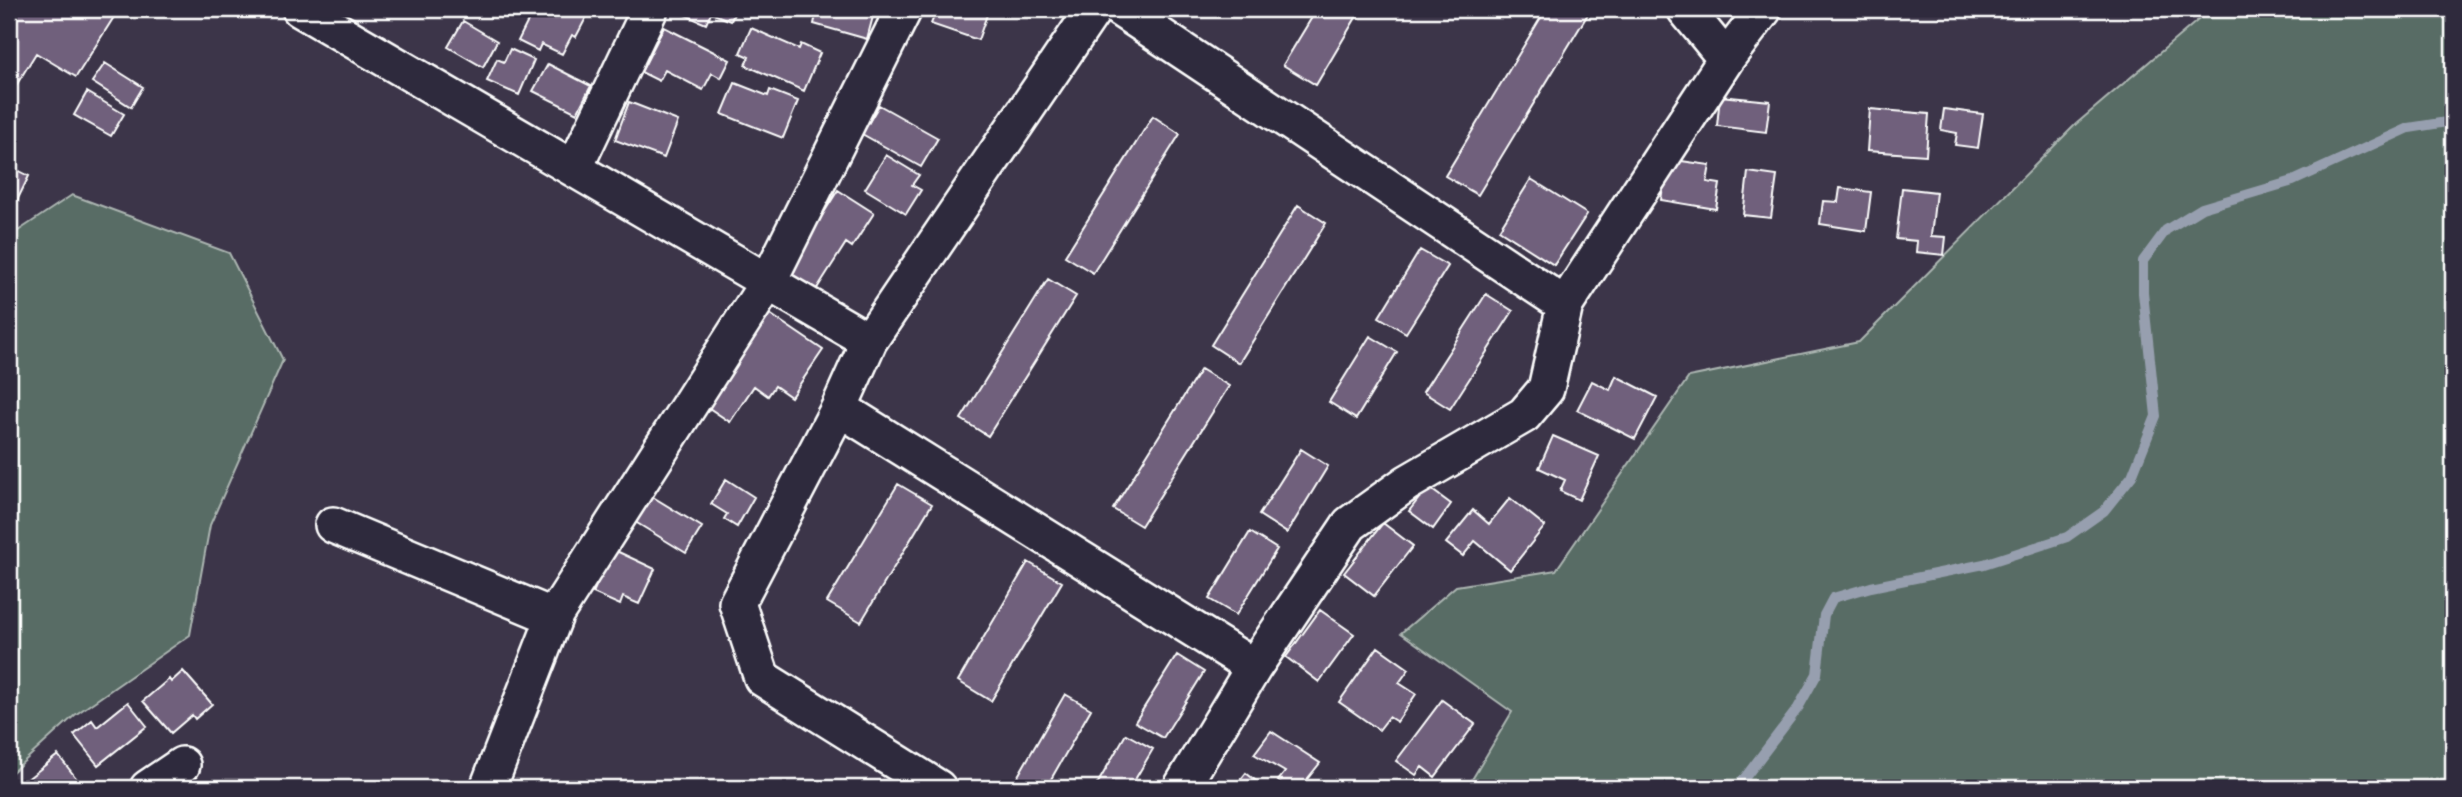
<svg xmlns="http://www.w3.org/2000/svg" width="2462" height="797" viewBox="0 0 2462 797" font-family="Pangolin,sans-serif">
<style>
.green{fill:#596c65;stroke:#acb6b2;stroke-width:2}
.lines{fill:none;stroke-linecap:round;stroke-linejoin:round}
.stream{stroke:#979faf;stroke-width:10}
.building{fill:#70607b;stroke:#fff;stroke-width:2}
.minor-casing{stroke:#fff;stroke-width:40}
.minor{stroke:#2f2a3d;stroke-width:35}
</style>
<rect width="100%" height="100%" fill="#3c3549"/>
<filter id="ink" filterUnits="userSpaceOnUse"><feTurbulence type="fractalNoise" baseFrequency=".0143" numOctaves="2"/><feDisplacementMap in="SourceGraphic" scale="14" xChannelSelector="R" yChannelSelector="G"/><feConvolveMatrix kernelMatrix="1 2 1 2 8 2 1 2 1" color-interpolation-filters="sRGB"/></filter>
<g filter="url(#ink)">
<path class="green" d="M 2211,9 L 2453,9 L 2453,788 L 1467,788 L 1512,712 L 1401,633 L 1456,586 L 1556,570 L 1689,377 L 1859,342 L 2076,124 Z
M 72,195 L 229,253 L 283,360 L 210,525 L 190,635 L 75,715 L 9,775 L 9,237 Z"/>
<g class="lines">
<path class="stream" d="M 1737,788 L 1798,708 L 1817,674 L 1824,615 L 1833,598 L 1871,587 L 1984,564 L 2067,537 L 2104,511 L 2132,476 L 2156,416 L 2143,293 L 2143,261 L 2166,230 L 2202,208 L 2293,181 L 2409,128 L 2453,121"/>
</g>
<path class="building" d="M 9,9 L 119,9 L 76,77 L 36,53 L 9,97 Z
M 534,9 L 586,9 L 583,14 L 587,16 L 576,37 L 572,35 L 562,54 L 541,44 L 538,51 L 518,41 Z
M 671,9 L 736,9 L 731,21 L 711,13 L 706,24 Z
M 809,9 L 875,9 L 867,39 L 814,24 L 816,15 L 808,12 Z
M 937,9 L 989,9 L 978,40 L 931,24 Z
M 1317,9 L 1361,9 L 1316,85 L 1283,65 Z
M 1546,9 L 1591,9 L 1478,195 L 1445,176 Z
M 463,21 L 497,41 L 483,67 L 448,47 Z
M 664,27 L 730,60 L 721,78 L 712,73 L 703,90 L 665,70 L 659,81 L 641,72 Z
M 751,28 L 799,49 L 801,44 L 820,53 L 804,91 L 745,65 L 749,57 L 740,53 Z
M 510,49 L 534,60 L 519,95 L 487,81 L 497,59 L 504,62 Z
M 105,63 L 143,87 L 131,107 L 92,82 Z
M 548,64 L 591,86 L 577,113 L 533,91 Z
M 735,83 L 768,96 L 770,90 L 798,101 L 783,138 L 722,114 Z
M 87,92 L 124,114 L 111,136 L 74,115 Z
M 1720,96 L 1770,101 L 1766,132 L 1717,126 Z
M 629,102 L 678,121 L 664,158 L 615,140 Z
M 879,105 L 938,138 L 921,167 L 862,134 Z
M 1870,109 L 1929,114 L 1926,155 L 1867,151 Z
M 1944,109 L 1983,114 L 1978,148 L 1955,145 L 1957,133 L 1941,130 Z
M 1153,116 L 1180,134 L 1093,273 L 1065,256 Z
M 886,155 L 919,175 L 912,185 L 921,190 L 906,214 L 865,189 Z
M 1667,159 L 1710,165 L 1707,182 L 1720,184 L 1716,209 L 1661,200 Z
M 9,166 L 29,176 L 9,217 Z
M 1748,172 L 1777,176 L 1771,218 L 1743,215 Z
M 1531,179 L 1587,214 L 1554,265 L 1499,230 Z
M 1840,188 L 1871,192 L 1866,231 L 1820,224 L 1823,201 L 1838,202 Z
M 1902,188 L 1936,192 L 1931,236 L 1946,237 L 1944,255 L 1916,252 L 1917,241 L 1896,239 Z
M 838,190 L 874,213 L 852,247 L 846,243 L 816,290 L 787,272 Z
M 1298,205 L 1326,223 L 1239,363 L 1211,345 Z
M 1420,250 L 1448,266 L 1406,333 L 1379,317 Z
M 1048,279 L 1076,296 L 988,436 L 961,419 Z
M 1486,294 L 1513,311 L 1450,409 L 1423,392 Z
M 767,312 L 823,350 L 791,397 L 775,386 L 768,396 L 754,386 L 730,422 L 703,404 Z
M 1370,336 L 1397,352 L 1356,419 L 1329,402 Z
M 1201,369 L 1229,386 L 1141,526 L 1113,509 Z
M 1616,376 L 1657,397 L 1635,439 L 1577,410 L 1592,381 L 1610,390 Z
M 1553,436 L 1599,456 L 1579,500 L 1560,491 L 1565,480 L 1539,468 Z
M 1301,449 L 1328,466 L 1287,533 L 1259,515 Z
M 726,479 L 754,497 L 737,527 L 724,519 L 727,514 L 711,504 Z
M 898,484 L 932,504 L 861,622 L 827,602 Z
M 1428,487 L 1451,504 L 1433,529 L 1409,511 Z
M 648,494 L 702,527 L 686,553 L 632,520 Z
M 1510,498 L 1545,526 L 1510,570 L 1475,541 L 1463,556 L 1446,543 L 1473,510 L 1489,524 Z
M 1383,523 L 1413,546 L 1374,596 L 1344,573 Z
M 1250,532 L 1277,549 L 1236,615 L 1209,599 Z
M 612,549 L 655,569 L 639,604 L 623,597 L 620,605 L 593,593 Z
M 1028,562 L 1062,582 L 991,701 L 958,681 Z
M 1320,610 L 1354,634 L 1319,682 L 1286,657 Z
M 1378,647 L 1409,669 L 1399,683 L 1416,694 L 1397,722 L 1389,717 L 1379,730 L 1339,702 Z
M 1177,655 L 1204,672 L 1163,738 L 1135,722 Z
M 183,671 L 212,704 L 195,719 L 192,715 L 171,733 L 143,701 L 169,679 L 171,682 Z
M 1065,694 L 1091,709 L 1046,788 L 1011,788 Z
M 1442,700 L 1475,724 L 1435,777 L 1422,767 L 1416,775 L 1396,761 Z
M 128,702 L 147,726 L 98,765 L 74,735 L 92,720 L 97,727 Z
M 1271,731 L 1320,763 L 1300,788 L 1289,788 L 1278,781 L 1285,772 L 1254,754 Z
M 1126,734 L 1153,749 L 1130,788 L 1095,788 Z
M 58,755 L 84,788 L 16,788 Z
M 1246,773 L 1265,788 L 1234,788 Z"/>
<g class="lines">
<defs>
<path id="minor" d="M 300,9 L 869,341
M 1120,9 L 1565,305
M 1685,9 L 1726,59
M 574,169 L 650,9
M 839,408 L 1254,667
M 333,525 L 554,617
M 148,788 L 182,765
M 488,788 L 556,613 L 768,282 L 904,9
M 938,788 L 762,678 L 737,603 L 839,408 L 869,341 L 1094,9
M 1181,788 L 1254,667 L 1350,524 L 1407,483 L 1524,415 L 1546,389 L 1565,305 L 1726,59 L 1764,9"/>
</defs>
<use href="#minor" class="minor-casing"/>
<use href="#minor" class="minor"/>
</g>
</g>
<rect width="2462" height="797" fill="none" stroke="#2f2a3d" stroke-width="35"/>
<rect x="18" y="18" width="2427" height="762" fill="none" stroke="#fff" stroke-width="2.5" filter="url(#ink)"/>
</svg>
